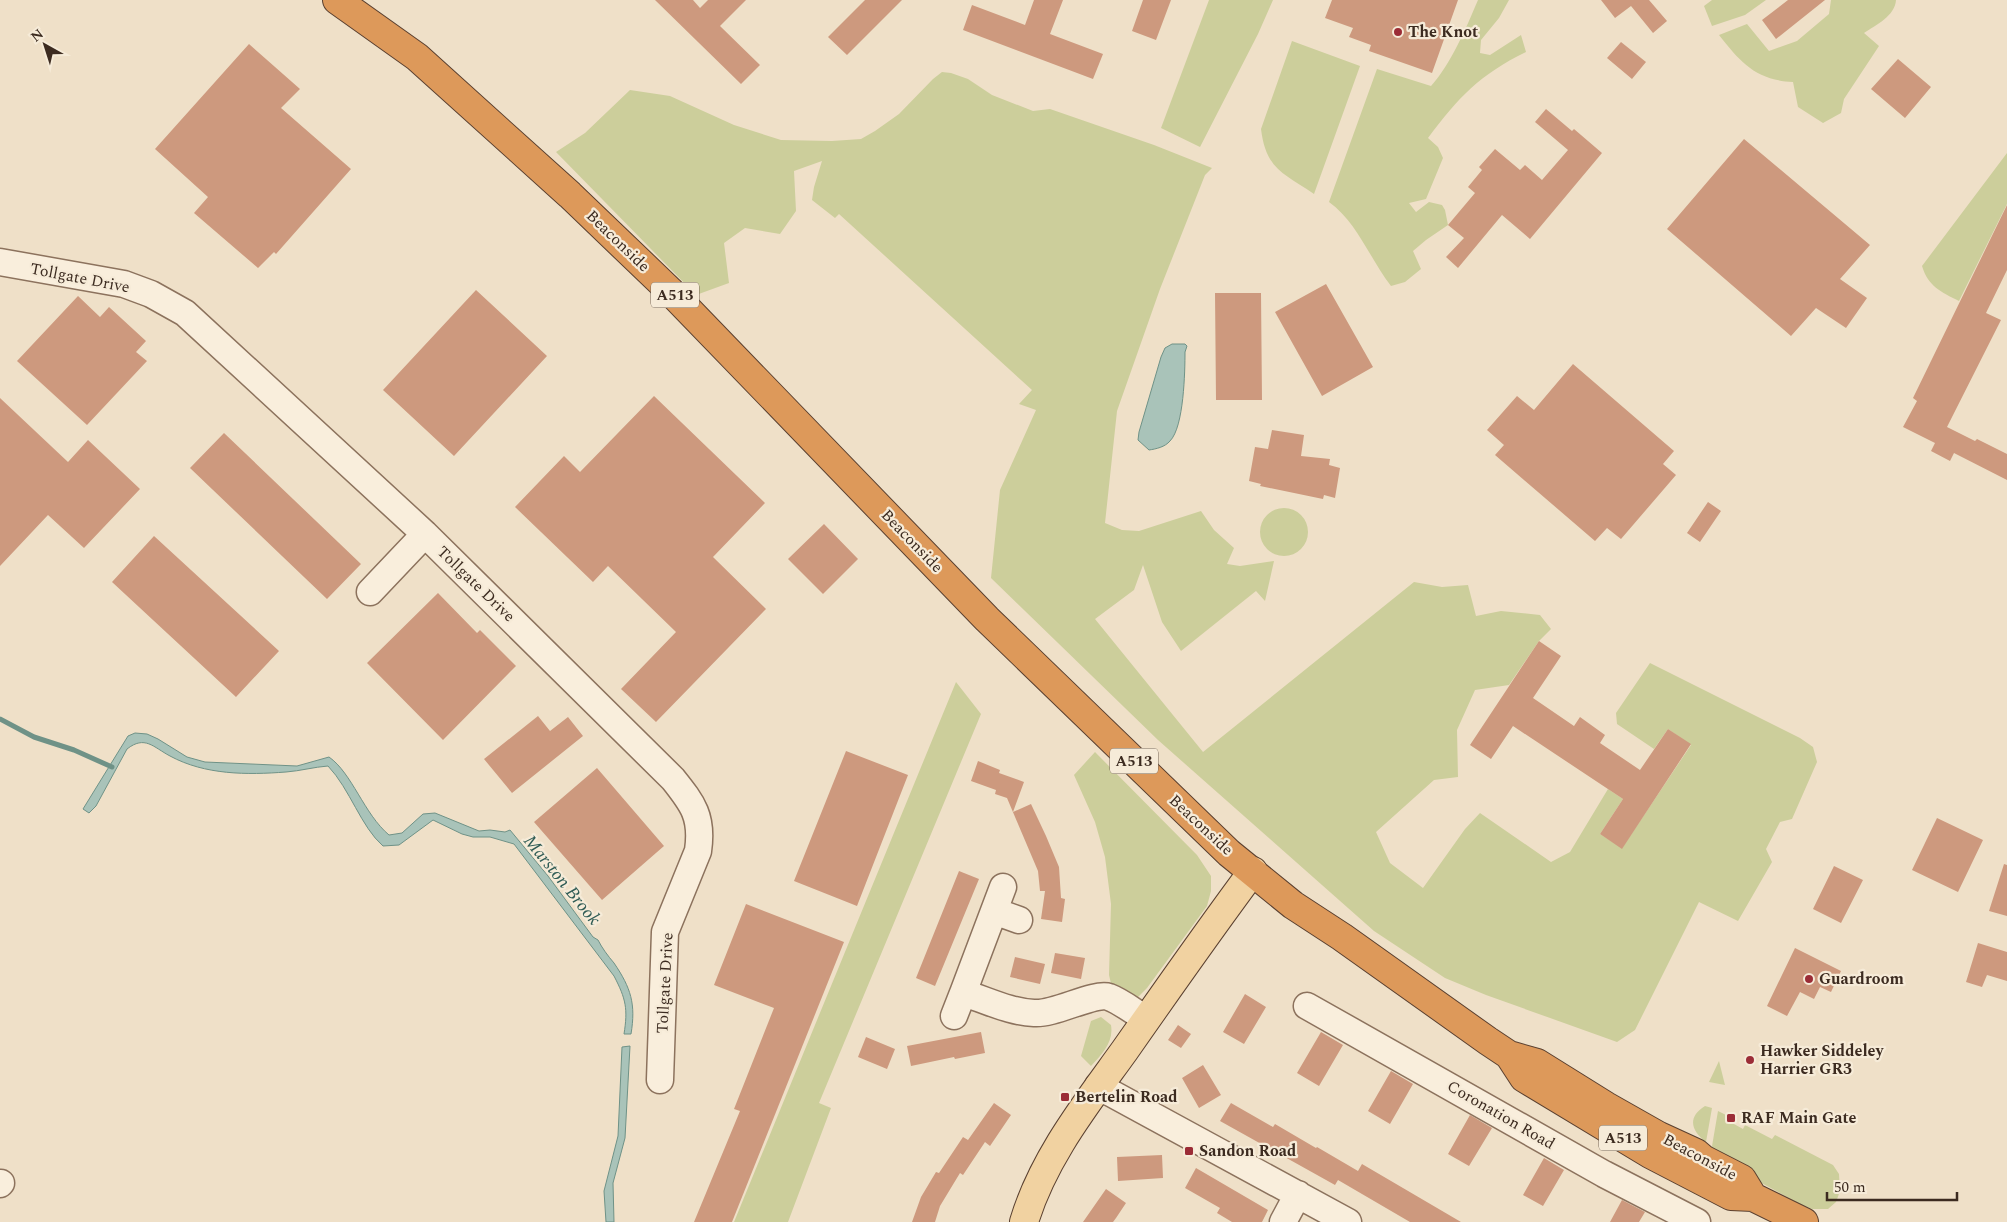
<svg xmlns="http://www.w3.org/2000/svg" width="2007" height="1222" viewBox="0 0 2007 1222" font-family="Spectral,serif">
<style>
.green{fill:#ccce9b}
.water{fill:#a9c3b9;stroke:#6f9287}
.lines{fill:none;stroke-linecap:round;stroke-linejoin:round}
.stream{stroke:#6f9287;stroke-width:5}
.building{fill:#cd997e}
.minor-casing{stroke:#8c725d;stroke-width:29}
.major-casing{stroke:#5a4030;stroke-width:30}
.highway-casing{stroke:#5a4030;stroke-width:30}
.minor{stroke:#f9eedc;stroke-width:26}
.major{stroke:#f1d2a1;stroke-width:28}
.highway{stroke:#dd995a;stroke-width:28}
.poi-dot{fill:#9b2c36;stroke:#f6ebd8;stroke-width:2}
.labels{text-anchor:middle;dominant-baseline:central;stroke-width:4.5;stroke-linejoin:round;paint-order:stroke}
.shield{fill:#f6ebd8;stroke:#746557;stroke-width:1}
.shield-label{font-size:15px;font-weight:bold;fill:#3c2b20}
.poi-label{font-size:16px;font-weight:bold;fill:#3c2b20;stroke:#f6ebd8;text-anchor:start}
.street-label{font-size:16px;fill:#3c2b20;stroke:#f6ebd8}
.water-label{font-size:18px;font-style:italic;fill:#305c55;stroke:#f6ebd8}
</style>
<rect width="100%" height="100%" fill="#efe0c8"/>
<path class="green" d="M 1209,0 L 1273,0 L 1258,34 L 1200,147 L 1161,128 Z
M 1478,0 L 1509,0 L 1499,18 L 1481,40 L 1480,53 L 1490,55 L 1521,35 L 1526,52 C 1479,75 1459,97 1428,138 L 1438,147 L 1443,158 L 1426,199 L 1409,203 L 1416,212 L 1429,202 L 1442,205 L 1445,210 L 1448,225 L 1426,240 L 1413,251 L 1421,269 L 1405,282 L 1391,286 C 1370,259 1357,222 1329,202 L 1377,69 L 1431,86 C 1451,64 1466,28 1478,0 Z
M 1712,0 L 1766,0 L 1745,15 L 1712,26 L 1704,6 Z
M 1831,0 L 1896,0 C 1895,16 1876,25 1864,33 L 1879,46 L 1844,99 L 1841,113 L 1823,123 L 1798,107 L 1793,82 C 1756,80 1741,63 1719,35 L 1747,24 L 1769,51 L 1797,41 L 1829,14 Z
M 1292,41 L 1360,66 L 1314,194 C 1284,173 1266,170 1261,129 Z
M 942,72 L 951,73 L 968,79 L 992,95 L 1033,111 L 1050,109 L 1154,145 L 1212,168 L 1205,175 L 1160,289 L 1117,411 L 1105,523 L 1122,530 L 1139,531 L 1201,511 L 1214,530 L 1234,548 L 1227,564 L 1240,566 L 1274,561 L 1265,601 L 1256,591 L 1181,651 L 1162,622 L 1143,565 L 1134,590 L 1095,619 L 1203,752 L 1414,582 L 1442,587 L 1468,585 L 1476,616 L 1501,611 L 1540,615 L 1551,629 L 1539,641 L 1509,685 L 1475,690 L 1457,730 L 1458,777 L 1434,780 L 1376,832 L 1390,863 L 1423,888 L 1465,829 L 1480,813 L 1551,862 L 1570,852 L 1608,789 L 1623,799 L 1600,834 L 1622,848 L 1691,745 L 1668,729 L 1654,749 L 1617,724 L 1616,713 L 1650,663 L 1800,738 L 1813,747 L 1817,762 L 1792,819 L 1780,822 L 1766,849 L 1772,862 L 1738,921 L 1699,902 L 1635,1030 L 1617,1042 L 1486,995 L 1445,978 L 1374,931 L 1158,740 L 991,578 L 1000,490 L 1036,410 L 1019,404 L 1032,390 L 839,214 L 835,218 L 812,200 L 814,187 L 822,161 L 794,171 L 796,211 L 780,234 L 745,228 L 724,243 L 729,283 L 696,295 L 556,152 L 585,133 L 630,90 L 670,96 L 734,125 L 781,140 L 832,141 L 861,139 L 875,131 L 899,114 L 933,79 Z
M 2007,153 L 2007,204 L 1959,301 C 1941,292 1928,286 1922,266 Z
M1260 532a24 24 0 1 1 48 0a24 24 0 1 1-48 0Z
M 956,682 L 981,714 L 819,1103 L 831,1108 L 788,1222 L 734,1222 Z
M 1095,752 L 1197,855 L 1211,876 L 1211,891 L 1207,906 L 1147,988 L 1136,999 L 1113,992 L 1109,975 L 1111,904 L 1105,857 L 1095,822 L 1074,775 Z
M 1101,1017 L 1111,1025 C 1114,1042 1102,1054 1091,1066 L 1081,1056 L 1091,1021 Z
M 1719,1061 L 1725,1085 L 1709,1082 Z
M 1705,1106 L 1712,1108 L 1706,1142 C 1691,1131 1687,1117 1705,1106 Z
M 1718,1111 L 1726,1115 L 1725,1119 L 1743,1129 L 1745,1125 L 1772,1139 L 1775,1135 L 1833,1165 L 1839,1174 L 1840,1191 L 1836,1202 L 1828,1209 L 1812,1209 L 1802,1205 L 1754,1179 L 1711,1152 Z"/>
<path class="water" d="M 1172,344 L 1185,344 L 1187,346 L 1185,352 C 1185,371 1184,427 1170,441 C 1165,447 1156,449 1149,450 L 1138,440 L 1139,432 L 1161,357 L 1165,348 Z
M 135,733 L 147,734 L 158,739 L 187,757 L 205,762 L 297,766 L 329,757 C 352,773 364,814 389,835 L 402,833 L 423,814 L 435,813 L 479,831 L 490,830 L 505,832 L 510,830 L 548,876 L 593,937 L 598,940 C 602,948 608,956 614,963 C 631,988 636,1004 631,1034 L 624,1034 C 628,1009 626,999 614,976 L 514,844 L 490,837 L 473,837 L 462,834 L 433,820 L 399,845 L 383,846 C 361,827 350,789 328,766 C 314,767 300,771 286,772 C 247,775 205,775 170,756 C 153,747 145,735 127,749 L 96,806 L 89,813 L 83,809 L 128,736 Z
M 630,1046 L 625,1138 L 613,1183 L 614,1222 L 606,1222 L 604,1191 L 618,1136 L 622,1047 Z"/>
<g class="lines">
<path class="stream" d="M 0,719 L 34,737 L 74,750 L 112,767"/>
</g>
<path class="building" d="M 655,0 L 693,0 L 700,8 L 708,0 L 746,0 L 720,26 L 760,65 L 741,84 Z
M 865,0 L 902,0 L 847,55 L 828,37 Z
M 1034,0 L 1063,0 L 1050,34 L 1103,54 L 1093,79 L 963,30 L 972,5 L 1025,25 Z
M 1143,0 L 1171,0 L 1156,40 L 1132,31 Z
M 1332,0 L 1458,0 L 1432,73 L 1369,51 L 1371,45 L 1349,37 L 1353,28 L 1325,18 Z
M 1601,0 L 1649,0 L 1667,21 L 1653,33 L 1631,6 L 1615,18 Z
M 1788,0 L 1825,0 L 1776,39 L 1762,20 Z
M 1621,42 L 1646,62 L 1632,79 L 1607,58 Z
M 249,44 L 300,89 L 281,108 L 351,169 L 276,254 L 274,252 L 258,268 L 194,213 L 208,197 L 155,149 Z
M 1898,59 L 1931,87 L 1905,118 L 1871,89 Z
M 1546,109 L 1572,131 L 1574,129 L 1602,153 L 1530,239 L 1502,215 L 1458,268 L 1446,257 L 1464,238 L 1448,225 L 1475,193 L 1468,187 L 1482,170 L 1479,167 L 1495,149 L 1520,170 L 1525,165 L 1542,180 L 1568,150 L 1535,122 Z
M 1744,139 L 1870,245 L 1840,279 L 1867,298 L 1846,328 L 1816,308 L 1791,336 L 1667,229 Z
M 2007,205 L 2007,270 L 1986,313 L 2001,320 L 1947,427 L 1975,441 L 1977,439 L 2007,454 L 2007,480 L 1954,453 L 1950,461 L 1931,451 L 1935,443 L 1903,427 L 1917,401 L 1913,398 Z
M 1326,284 L 1373,367 L 1322,396 L 1275,312 Z
M 476,290 L 547,356 L 454,456 L 383,390 Z
M 1215,293 L 1261,293 L 1262,400 L 1216,400 Z
M 78,296 L 100,317 L 109,307 L 146,341 L 136,352 L 147,361 L 87,425 L 17,361 Z
M 1573,364 L 1674,451 L 1663,464 L 1676,475 L 1621,539 L 1607,528 L 1595,541 L 1495,455 L 1504,445 L 1487,430 L 1517,396 L 1534,410 Z
M 654,396 L 765,503 L 713,557 L 766,609 L 656,722 L 621,689 L 676,632 L 608,566 L 593,582 L 515,507 L 564,456 L 580,472 Z
M 0,398 L 68,462 L 88,440 L 140,489 L 84,548 L 48,515 L 0,566 Z
M 1272,430 L 1304,435 L 1301,456 L 1330,459 L 1329,465 L 1340,468 L 1335,498 L 1324,495 L 1323,499 L 1260,486 L 1261,484 L 1249,481 L 1255,447 L 1268,449 Z
M 224,433 L 361,564 L 327,599 L 190,468 Z
M 1708,502 L 1721,511 L 1700,542 L 1687,533 Z
M 824,524 L 858,559 L 823,594 L 788,559 Z
M 154,536 L 279,651 L 236,697 L 112,582 Z
M 438,593 L 477,633 L 480,630 L 516,666 L 443,740 L 367,663 Z
M 1539,641 L 1561,656 L 1533,698 L 1574,726 L 1580,717 L 1605,735 L 1600,743 L 1640,770 L 1668,729 L 1691,744 L 1622,849 L 1600,834 L 1623,799 L 1513,726 L 1491,759 L 1470,745 Z
M 538,716 L 550,731 L 568,717 L 583,736 L 512,793 L 484,759 Z
M 846,751 L 908,775 L 857,906 L 794,881 Z
M 978,761 L 1000,770 L 999,773 L 1024,782 L 1013,812 L 1031,804 L 1046,836 L 1059,867 L 1061,898 L 1065,899 L 1062,922 L 1041,919 L 1045,891 L 1040,891 L 1038,871 L 1007,798 L 995,794 L 996,790 L 971,781 Z
M 597,768 L 664,846 L 602,900 L 534,822 Z
M 1937,818 L 1983,840 L 1958,892 L 1912,870 Z
M 2004,864 L 2007,865 L 2007,916 L 1989,911 Z
M 1834,866 L 1863,880 L 1841,923 L 1813,909 Z
M 959,871 L 979,879 L 935,986 L 916,978 Z
M 746,904 L 844,942 L 732,1222 L 694,1222 L 740,1111 L 734,1109 L 774,1008 L 714,985 Z
M 1978,943 L 2007,952 L 2007,981 L 1987,975 L 1982,987 L 1966,982 Z
M 1795,948 L 1841,971 L 1831,992 L 1820,987 L 1814,999 L 1800,992 L 1787,1016 L 1767,1006 Z
M 1055,953 L 1085,958 L 1081,979 L 1051,973 Z
M 1015,957 L 1045,964 L 1040,984 L 1010,977 Z
M 1245,994 L 1266,1007 L 1244,1044 L 1223,1032 Z
M 1178,1025 L 1191,1034 L 1181,1048 L 1168,1040 Z
M 981,1032 L 985,1053 L 955,1059 L 954,1057 L 911,1066 L 907,1046 Z
M 1321,1032 L 1343,1045 L 1319,1086 L 1297,1073 Z
M 866,1037 L 895,1049 L 887,1069 L 858,1057 Z
M 1203,1065 L 1221,1095 L 1199,1108 L 1182,1078 Z
M 1391,1071 L 1413,1084 L 1390,1124 L 1368,1111 Z
M 994,1103 L 1011,1115 L 990,1146 L 985,1142 L 963,1175 L 960,1173 L 940,1206 L 935,1222 L 912,1222 L 921,1197 L 936,1172 L 939,1173 L 963,1137 L 968,1140 Z
M 1231,1103 L 1273,1127 L 1275,1124 L 1316,1148 L 1317,1147 L 1358,1171 L 1362,1164 L 1461,1222 L 1410,1222 L 1338,1180 L 1335,1185 L 1220,1121 Z
M 1470,1115 L 1492,1128 L 1469,1166 L 1448,1154 Z
M 1162,1155 L 1163,1178 L 1118,1181 L 1117,1157 Z
M 1544,1158 L 1564,1170 L 1543,1206 L 1523,1195 Z
M 1196,1168 L 1268,1210 L 1262,1222 L 1232,1222 L 1217,1213 L 1220,1208 L 1185,1188 Z
M 1106,1189 L 1126,1203 L 1116,1218 L 1113,1222 L 1083,1222 Z
M 1622,1200 L 1645,1212 L 1639,1222 L 1610,1222 Z"/>
<g class="lines">
<defs>
<path id="minor" d="M 0,262 L 124,284 L 151,294 L 185,313 L 425,534 L 673,779 C 693,804 703,817 698,851 L 665,932 L 660,1080
M 370,592 L 425,534
M 1003,887 L 963,993 C 987,1000 1009,1012 1034,1013 C 1054,1015 1094,992 1109,997 C 1122,1002 1134,1012 1146,1019
M 994,911 L 1019,920
M 1307,1006 L 1604,1174 L 1697,1222
M 954,1016 L 963,993
M 1098,1086 L 1348,1222
M 0,1184 L 1,1183
M 1283,1222 L 1298,1194"/>
<path id="major" d="M 1024,1222 C 1043,1158 1087,1103 1125,1050 C 1167,990 1209,930 1253,871"/>
<path id="highway" d="M 337,0 L 417,57 L 570,195 L 669,290 L 987,619 L 1229,853 L 1293,905 L 1342,937 L 1488,1041 L 1509,1055 L 1537,1063 L 1606,1106 L 1659,1136 L 1696,1153 L 1703,1159 L 1742,1179 L 1753,1197
M 1509,1055 L 1524,1078 L 1650,1154 L 1731,1196 L 1753,1197 L 1804,1222"/>
</defs>
<use href="#minor" class="minor-casing"/>
<use href="#major" class="major-casing"/>
<use href="#highway" class="highway-casing"/>
<use href="#minor" class="minor"/>
<use href="#major" class="major"/>
<use href="#highway" class="highway"/>
</g>
<g class="poi-dot">
<circle cx="1398" cy="32" r="5"/>
<circle cx="1809" cy="979" r="5"/>
<circle cx="1750" cy="1060" r="5"/>
<rect x="1060" y="1092" width="10" height="10" rx="2.5"/>
<rect x="1726" y="1113" width="10" height="10" rx="2.5"/>
<rect x="1184" y="1146" width="10" height="10" rx="2.5"/>
</g>
<g class="labels">
<g class="shield">
<rect x="651" y="282.5" width="48" height="25" rx="4"/>
<rect x="1110" y="748.5" width="48" height="25" rx="4"/>
<rect x="1599" y="1125.5" width="48" height="25" rx="4"/>
</g>
<g class="shield-label">
<text x="675" y="295">A513</text>
<text x="1134" y="761">A513</text>
<text x="1623" y="1138">A513</text>
</g>
<g class="poi-label">
<text x="1408" y="32">The Knot</text>
<text x="1819" y="979">Guardroom</text>
<text x="1760" y="1051">Hawker Siddeley<tspan x="1760" dy="18">Harrier GR3</tspan></text>
<text x="1075" y="1097">Bertelin Road</text>
<text x="1741" y="1118">RAF Main Gate</text>
<text x="1199" y="1151">Sandon Road</text>
</g>
<g class="street-label">
<text transform="translate(618 241) rotate(44)">Beaconside</text>
<text transform="translate(80 278) rotate(11)">Tollgate Drive</text>
<text transform="translate(912 541) rotate(46)">Beaconside</text>
<text transform="translate(476 584) rotate(44)">Tollgate Drive</text>
<text transform="translate(1201 825) rotate(43)">Beaconside</text>
<text transform="translate(665 983) rotate(-87)">Tollgate Drive</text>
<text transform="translate(1501 1115) rotate(30)">Coronation Road</text>
<text transform="translate(1700 1157) rotate(28)">Beaconside</text>
</g>
<g class="water-label">
<text transform="translate(562 880) rotate(51)">Marston Brook</text>
</g>
</g>
<g transform="translate(45 45) rotate(321)" stroke="#f6ebd8" stroke-width="4" paint-order="stroke">
<path d="M0-4L9 19L0 12L-9 19Z" fill="#3c2b20"/>
<text y="-8" font-size="14" font-weight="bold" text-anchor="middle" fill="#3c2b20">N</text>
</g>
<path d="M1827 1192v8h130v-8" fill="none" stroke="#3c2b20" stroke-width="2.5"/>
<text x="1834" y="1192" font-size="15" fill="#3c2b20" stroke="#f6ebd8" stroke-width="4" paint-order="stroke">50 m</text>
</svg>
